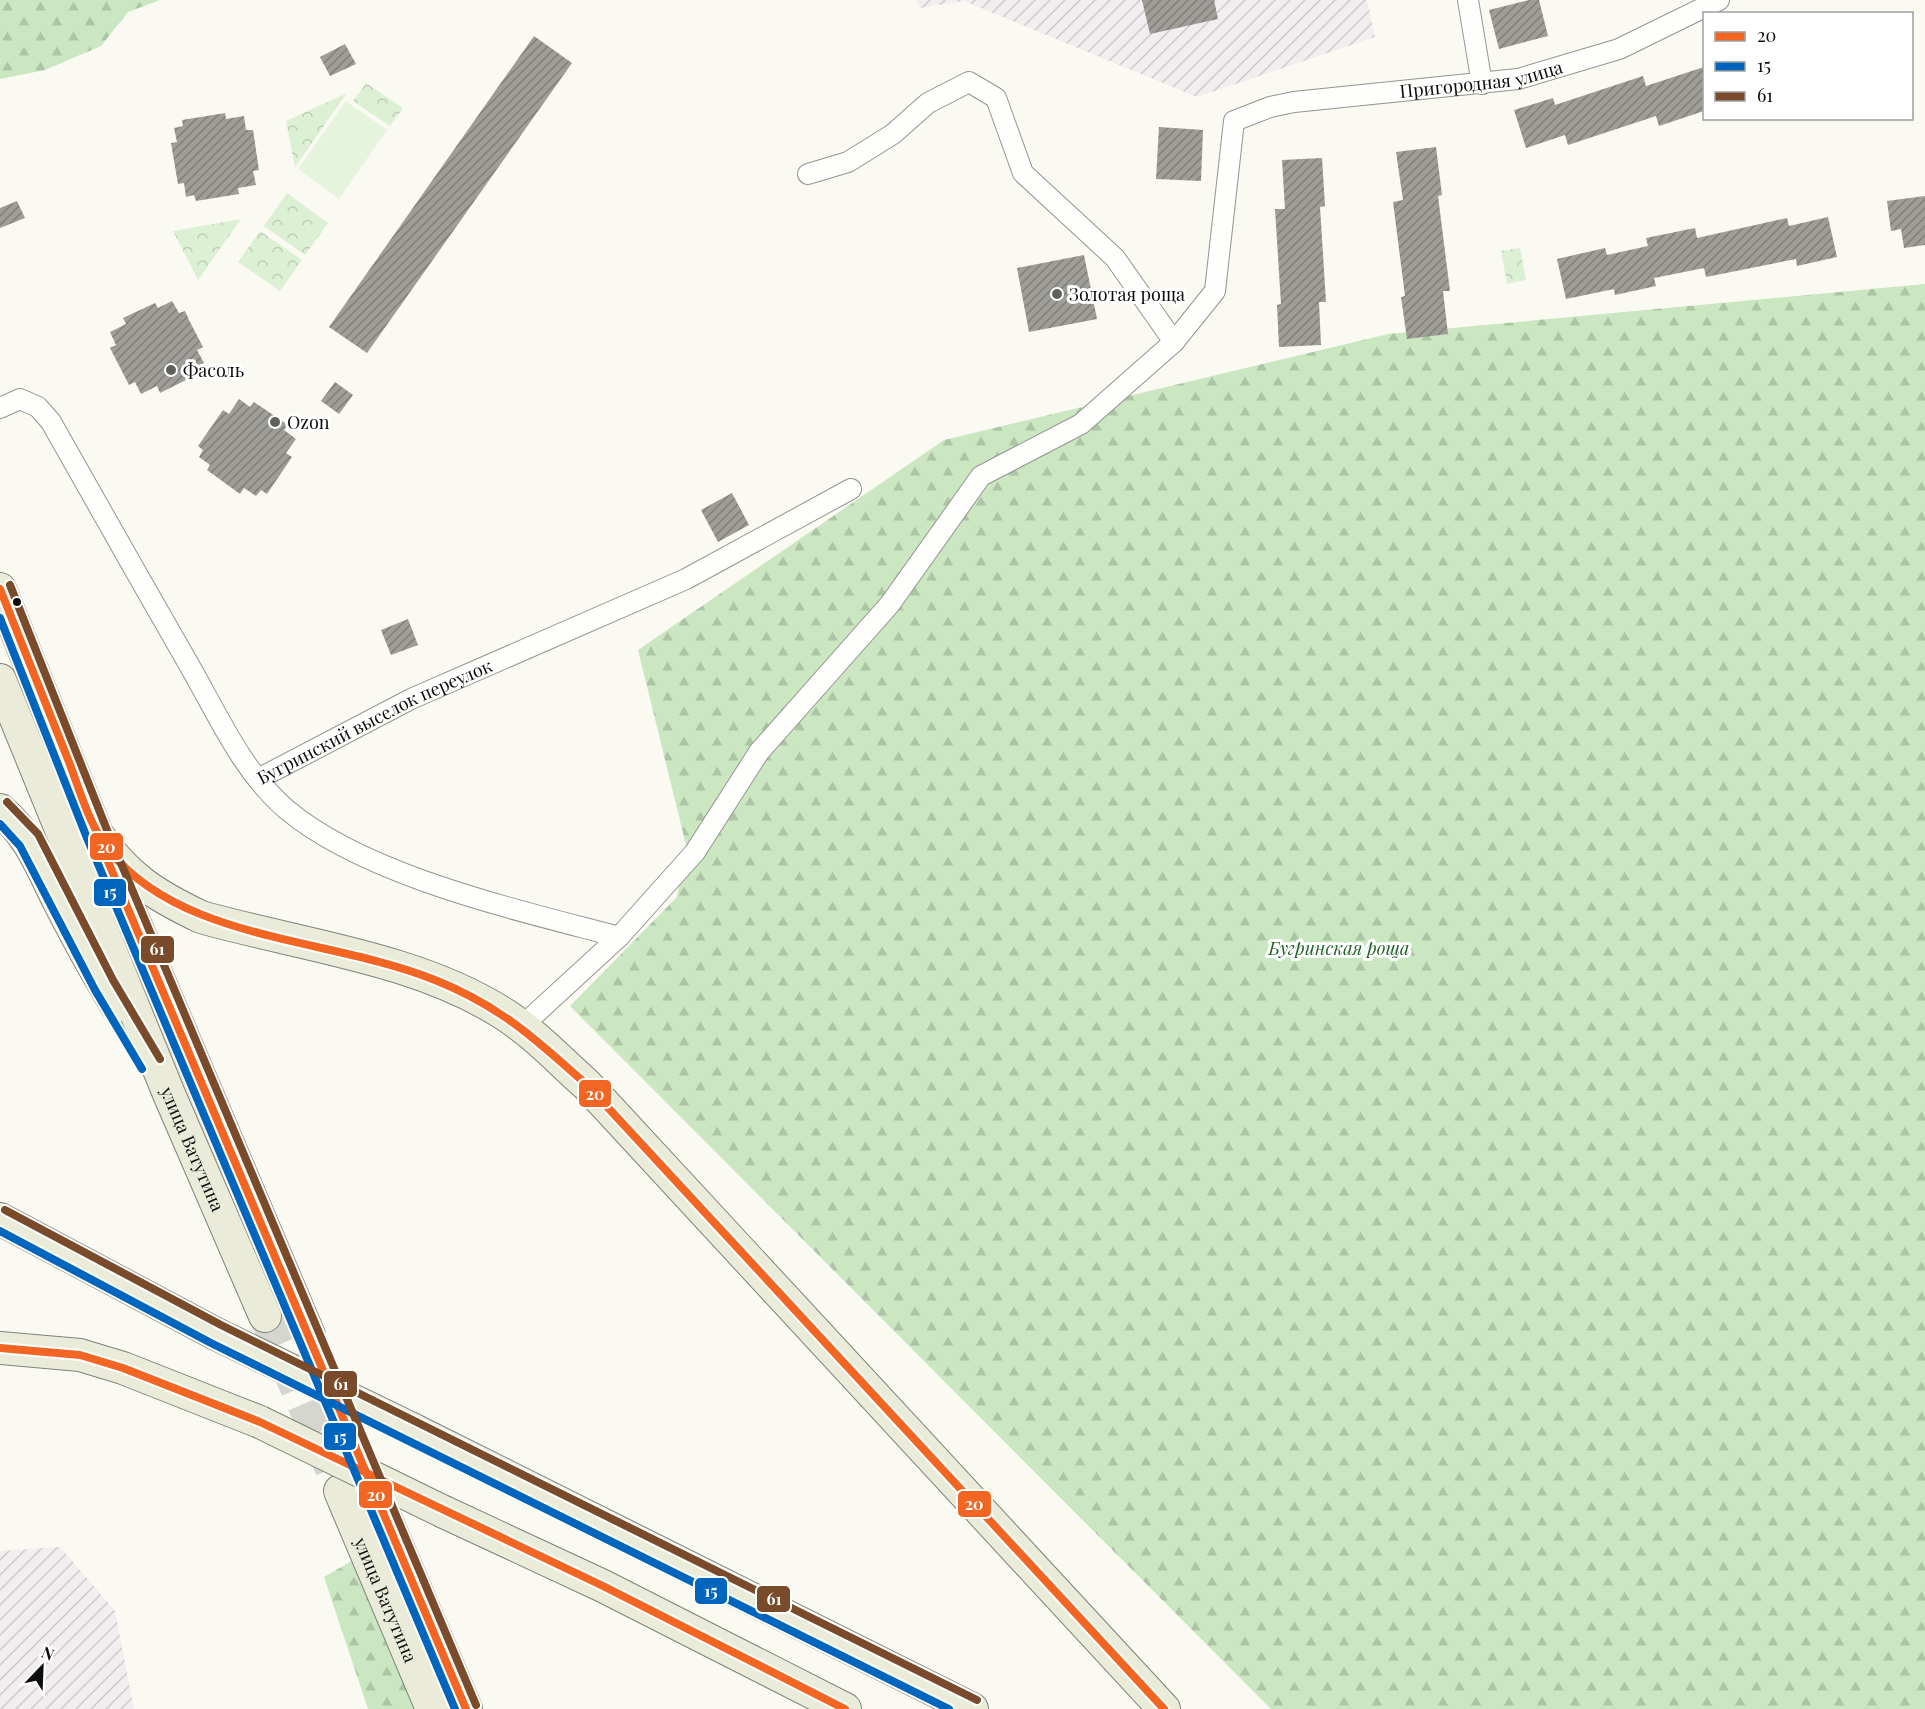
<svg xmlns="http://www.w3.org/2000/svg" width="1925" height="1709" viewBox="0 0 1925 1709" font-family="'Playfair Display',serif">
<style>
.industrial{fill:url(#industrial-furrows)}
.forest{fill:url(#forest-firs)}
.park{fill:url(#park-crowns)}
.pitch{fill:#e7f4dd}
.building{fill:url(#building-hatch)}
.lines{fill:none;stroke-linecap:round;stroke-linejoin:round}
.primary-tunnel{stroke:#d6d6d0;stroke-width:32;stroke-dasharray:32 16;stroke-linecap:butt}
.street-casing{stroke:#949490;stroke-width:22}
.primary-casing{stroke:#81817d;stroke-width:34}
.street{stroke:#fefefd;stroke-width:20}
.primary{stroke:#eaecd9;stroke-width:32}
.primary-bridge-casing{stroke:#81817d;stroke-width:34;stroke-linecap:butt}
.primary-bridge{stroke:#eaecd9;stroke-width:32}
.bus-1-casing{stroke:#fff;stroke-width:12}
.bus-2-casing{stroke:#fff;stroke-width:12}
.bus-3-casing{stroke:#fff;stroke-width:12}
.bus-1{stroke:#f26522;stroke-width:8}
.bus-2{stroke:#0065bd;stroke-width:8}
.bus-3{stroke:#7a4b2a;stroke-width:8}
.poi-dot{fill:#60605d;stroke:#fff;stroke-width:2}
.bus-dot{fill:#0d0d0d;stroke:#fff;stroke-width:2}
.labels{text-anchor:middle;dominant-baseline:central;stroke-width:6;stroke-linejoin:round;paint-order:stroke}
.street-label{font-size:18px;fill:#0d0d0d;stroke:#fff}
.poi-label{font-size:18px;fill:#0d0d0d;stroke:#fff;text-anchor:start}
.park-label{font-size:18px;font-style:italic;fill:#206326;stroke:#fff}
.line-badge{stroke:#fff;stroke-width:2}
.badge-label{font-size:16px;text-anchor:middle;font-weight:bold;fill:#fff}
</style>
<defs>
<pattern id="industrial-furrows" width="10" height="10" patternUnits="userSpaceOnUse" patternTransform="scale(1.5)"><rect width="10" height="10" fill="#f2edee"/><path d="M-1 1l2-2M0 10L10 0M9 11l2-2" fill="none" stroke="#cecacb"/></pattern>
<pattern id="forest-firs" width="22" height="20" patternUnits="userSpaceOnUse" patternTransform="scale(1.5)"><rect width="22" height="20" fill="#cae7c1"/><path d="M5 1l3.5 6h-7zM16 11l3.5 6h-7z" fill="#acc5a5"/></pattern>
<pattern id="park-crowns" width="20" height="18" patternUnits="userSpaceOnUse" patternTransform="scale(1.5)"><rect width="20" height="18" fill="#dcf0d3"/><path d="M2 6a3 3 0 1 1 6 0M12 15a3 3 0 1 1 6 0" fill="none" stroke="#bccdb4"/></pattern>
<pattern id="building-hatch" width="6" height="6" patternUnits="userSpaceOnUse" patternTransform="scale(1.5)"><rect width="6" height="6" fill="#9e9d98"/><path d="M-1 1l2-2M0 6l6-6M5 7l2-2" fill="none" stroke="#7f7e7a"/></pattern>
</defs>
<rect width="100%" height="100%" fill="#fafaf2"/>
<path class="industrial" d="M 917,0 L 1367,0 L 1375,37 L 1197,97 L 964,1 L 920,8 Z
M 60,1547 L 115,1611 L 134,1709 L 0,1709 L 0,1551 Z"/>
<path class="forest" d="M 0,0 L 160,0 L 128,12 L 101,46 L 45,70 L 0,79 Z
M 1925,284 L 1925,1709 L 1271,1709 L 570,1006 L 677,897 L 686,845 L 638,650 L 944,440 L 1388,334 Z
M 357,1558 L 419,1709 L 368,1709 L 324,1577 Z"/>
<path class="park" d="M 366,83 L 403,108 L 390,126 L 353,101 Z
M 347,93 L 295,167 L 286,121 Z
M 287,193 L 328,223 L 305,255 L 264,226 Z
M 241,219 L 198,280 L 173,231 Z
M 260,231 L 302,260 L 280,291 L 238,262 Z
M 1520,248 L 1526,280 L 1507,284 L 1501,251 Z"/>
<path class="pitch" d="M 346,101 L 387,130 L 339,199 L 298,169 Z"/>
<path class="building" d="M 1142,0 L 1214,0 L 1218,19 L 1150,34 Z
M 1529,0 L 1539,0 L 1548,36 L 1499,49 L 1489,10 Z
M 534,36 L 572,63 L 367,353 L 329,327 Z
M 345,44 L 356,64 L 330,76 L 320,57 Z
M 1704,67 L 1704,111 L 1659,126 L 1656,116 L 1568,145 L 1565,135 L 1526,148 L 1514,110 L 1553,98 L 1555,105 L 1643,76 L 1646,86 Z
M 225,113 L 226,119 L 244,116 L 246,130 L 253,130 L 259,170 L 253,171 L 256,185 L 238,188 L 239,194 L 196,201 L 194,195 L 186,197 L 184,183 L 178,184 L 171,143 L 177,142 L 174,128 L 183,126 L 182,120 Z
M 1159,127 L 1203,130 L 1201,181 L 1156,179 Z
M 1436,147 L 1442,195 L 1438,196 L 1450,291 L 1443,291 L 1448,334 L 1407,339 L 1401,297 L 1405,296 L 1393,202 L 1403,200 L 1396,152 Z
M 1322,158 L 1325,206 L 1320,207 L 1326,302 L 1319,302 L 1321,345 L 1279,347 L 1277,305 L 1281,304 L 1275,209 L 1285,209 L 1282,160 Z
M 1925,196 L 1925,245 L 1904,248 L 1901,229 L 1891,231 L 1887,201 Z
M 17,201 L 25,218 L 0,228 L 0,208 Z
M 1828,217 L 1837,257 L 1797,266 L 1796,259 L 1706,277 L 1704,268 L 1654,278 L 1656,286 L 1615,295 L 1614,289 L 1566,299 L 1557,259 L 1605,248 L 1607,255 L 1648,246 L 1646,238 L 1695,228 L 1697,238 L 1787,218 L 1789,226 Z
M 1084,255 L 1097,319 L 1029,332 L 1017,268 Z
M 172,301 L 179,313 L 185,311 L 190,322 L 203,347 L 197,350 L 204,363 L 189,370 L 192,377 L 160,393 L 157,386 L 141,394 L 135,382 L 129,385 L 110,348 L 116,345 L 110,332 L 126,324 L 123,318 L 155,303 L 158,308 Z
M 335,382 L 353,395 L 339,414 L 321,401 Z
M 239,399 L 250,407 L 254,402 L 288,425 L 284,430 L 296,439 L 286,453 L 292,457 L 267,494 L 261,490 L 256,496 L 244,488 L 240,494 L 207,470 L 210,465 L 199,457 L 203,450 L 198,446 L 223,410 L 229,414 Z
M 732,493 L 749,525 L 718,542 L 701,510 Z
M 408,619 L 418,645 L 391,655 L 381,630 Z"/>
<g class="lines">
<path class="primary-tunnel" d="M 265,1316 L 331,1469
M 309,1335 L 375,1493"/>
<defs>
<g id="street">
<path d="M 1468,0 L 1482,84"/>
<path d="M 808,174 L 848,162 L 893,134 L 928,103 L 969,82 L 996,98 L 1023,173 L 1115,258 L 1174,342"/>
<path d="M 0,408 L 20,399 L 38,407 L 51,422 C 96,502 142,583 188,663 C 217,713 241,770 286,809 C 365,876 518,910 619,937"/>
<path id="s1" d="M 258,779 L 411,699 L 686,579 L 851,489"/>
<path id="s2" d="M 522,1026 L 619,937 L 695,852 L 759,752 L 890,604 L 981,476 L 1081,424 L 1174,342 L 1215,291 L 1234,121 L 1270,107 L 1294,102 L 1518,79 L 1619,49 L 1719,0"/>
</g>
<g id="primary">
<path d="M 0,589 L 97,834 L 309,1335"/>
<path id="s3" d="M 0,680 L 169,1094 L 265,1316"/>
<path d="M 0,810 C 30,835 42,868 59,902 C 77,937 96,972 117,1006"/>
<path d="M 97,834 C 126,877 155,895 201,917 C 299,945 417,958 504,1014 C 534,1033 560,1061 587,1085 L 1164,1709"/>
<path d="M 0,1219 L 216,1334"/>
<path d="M 0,1348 L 80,1355 L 123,1368 L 260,1422"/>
<path d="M 412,1429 L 972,1709"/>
<path id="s4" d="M 340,1491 L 432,1709"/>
<path d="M 382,1510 L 466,1709"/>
<path d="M 444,1512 L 603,1586 L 845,1709"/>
</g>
</defs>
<use href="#street" class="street-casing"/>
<use href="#primary" class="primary-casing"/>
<use href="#street" class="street"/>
<use href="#primary" class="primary"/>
<defs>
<path id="primary-bridge" d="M 216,1334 L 412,1429
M 260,1422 L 444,1512"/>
</defs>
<use href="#primary-bridge" class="primary-bridge-casing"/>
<use href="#primary-bridge" class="primary-bridge"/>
<defs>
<path id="bus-1" d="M 0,589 C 23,647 46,705 69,762 C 80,791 89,824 108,849 C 181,942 330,937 435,980 C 500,1006 536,1039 587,1085 L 1164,1709
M 104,852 L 466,1709
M 0,1348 L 80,1355 L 123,1368 L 260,1422 L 603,1586 L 845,1709"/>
<path id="bus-2" d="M 0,618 L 87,838 L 455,1709
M 0,824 L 20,846 L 95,990 L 142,1069
M 0,1231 L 211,1343 L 949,1709"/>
<path id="bus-3" d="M 10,585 L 107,830 L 476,1705
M 7,802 L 38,834 L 113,980 L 160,1059
M 5,1210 L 221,1325 L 977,1700"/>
</defs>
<use href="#bus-1" class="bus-1-casing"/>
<use href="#bus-2" class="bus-2-casing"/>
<use href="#bus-3" class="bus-3-casing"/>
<use href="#bus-1" class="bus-1"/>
<use href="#bus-2" class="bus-2"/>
<use href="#bus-3" class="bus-3"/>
</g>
<g class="poi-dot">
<circle cx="1057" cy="294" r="6"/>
<circle cx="171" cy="370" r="6"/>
<circle cx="275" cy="422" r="6"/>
</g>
<circle class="bus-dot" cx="17" cy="602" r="5"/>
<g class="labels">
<g class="street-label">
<text stroke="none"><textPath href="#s2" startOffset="1444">Пригородная улица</textPath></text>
<text stroke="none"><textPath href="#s1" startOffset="130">Бугринский выселок переулок</textPath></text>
<text stroke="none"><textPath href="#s3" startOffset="507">улица Ватутина</textPath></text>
<text stroke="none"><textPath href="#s4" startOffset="118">улица Ватутина</textPath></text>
</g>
<g class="poi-label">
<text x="1069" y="294">Золотая роща</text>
<text x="183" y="370">Фасоль</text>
<text x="287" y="422">Ozon</text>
</g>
<g class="park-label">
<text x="1339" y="948">Бугринская роща</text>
</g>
</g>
<g class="line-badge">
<rect x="89" y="832" width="35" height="29" rx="6" fill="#f26522"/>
<rect x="93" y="878" width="34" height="29" rx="6" fill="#0065bd"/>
<rect x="140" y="935" width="35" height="29" rx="6" fill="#7a4b2a"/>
<rect x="578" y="1079" width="34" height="29" rx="6" fill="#f26522"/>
<rect x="323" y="1370" width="35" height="28" rx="6" fill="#7a4b2a"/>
<rect x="323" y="1422" width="34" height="29" rx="6" fill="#0065bd"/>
<rect x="358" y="1480" width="35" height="29" rx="6" fill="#f26522"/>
<rect x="957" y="1490" width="35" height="28" rx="6" fill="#f26522"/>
<rect x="694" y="1577" width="34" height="28" rx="6" fill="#0065bd"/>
<rect x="756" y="1585" width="35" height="28" rx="6" fill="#7a4b2a"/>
</g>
<g class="badge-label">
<text x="106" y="853">20</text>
<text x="110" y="898">15</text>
<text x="157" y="955">61</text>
<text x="595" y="1100">20</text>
<text x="341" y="1390">61</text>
<text x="340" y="1443">15</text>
<text x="376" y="1501">20</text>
<text x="974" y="1510">20</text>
<text x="711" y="1597">15</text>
<text x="774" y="1605">61</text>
</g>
<rect x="1703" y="12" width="210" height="108" fill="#ffffff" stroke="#9e9e9e" stroke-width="1.5"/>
<rect x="1715" y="32" width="30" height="9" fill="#f26522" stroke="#9e9e9e" stroke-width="1.5"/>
<text x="1757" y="42" font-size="18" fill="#0d0d0d">20</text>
<rect x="1715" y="62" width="30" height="9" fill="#0065bd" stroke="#9e9e9e" stroke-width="1.5"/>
<text x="1757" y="72" font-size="18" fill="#0d0d0d">15</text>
<rect x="1715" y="92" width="30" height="9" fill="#7a4b2a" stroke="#9e9e9e" stroke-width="1.5"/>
<text x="1757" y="102" font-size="18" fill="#0d0d0d">61</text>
<g transform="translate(42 1667) rotate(23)" stroke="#ffffff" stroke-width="4.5" paint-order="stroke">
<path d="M0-4.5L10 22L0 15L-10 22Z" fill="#0d0d0d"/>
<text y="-9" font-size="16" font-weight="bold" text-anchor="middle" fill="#0d0d0d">N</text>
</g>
</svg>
